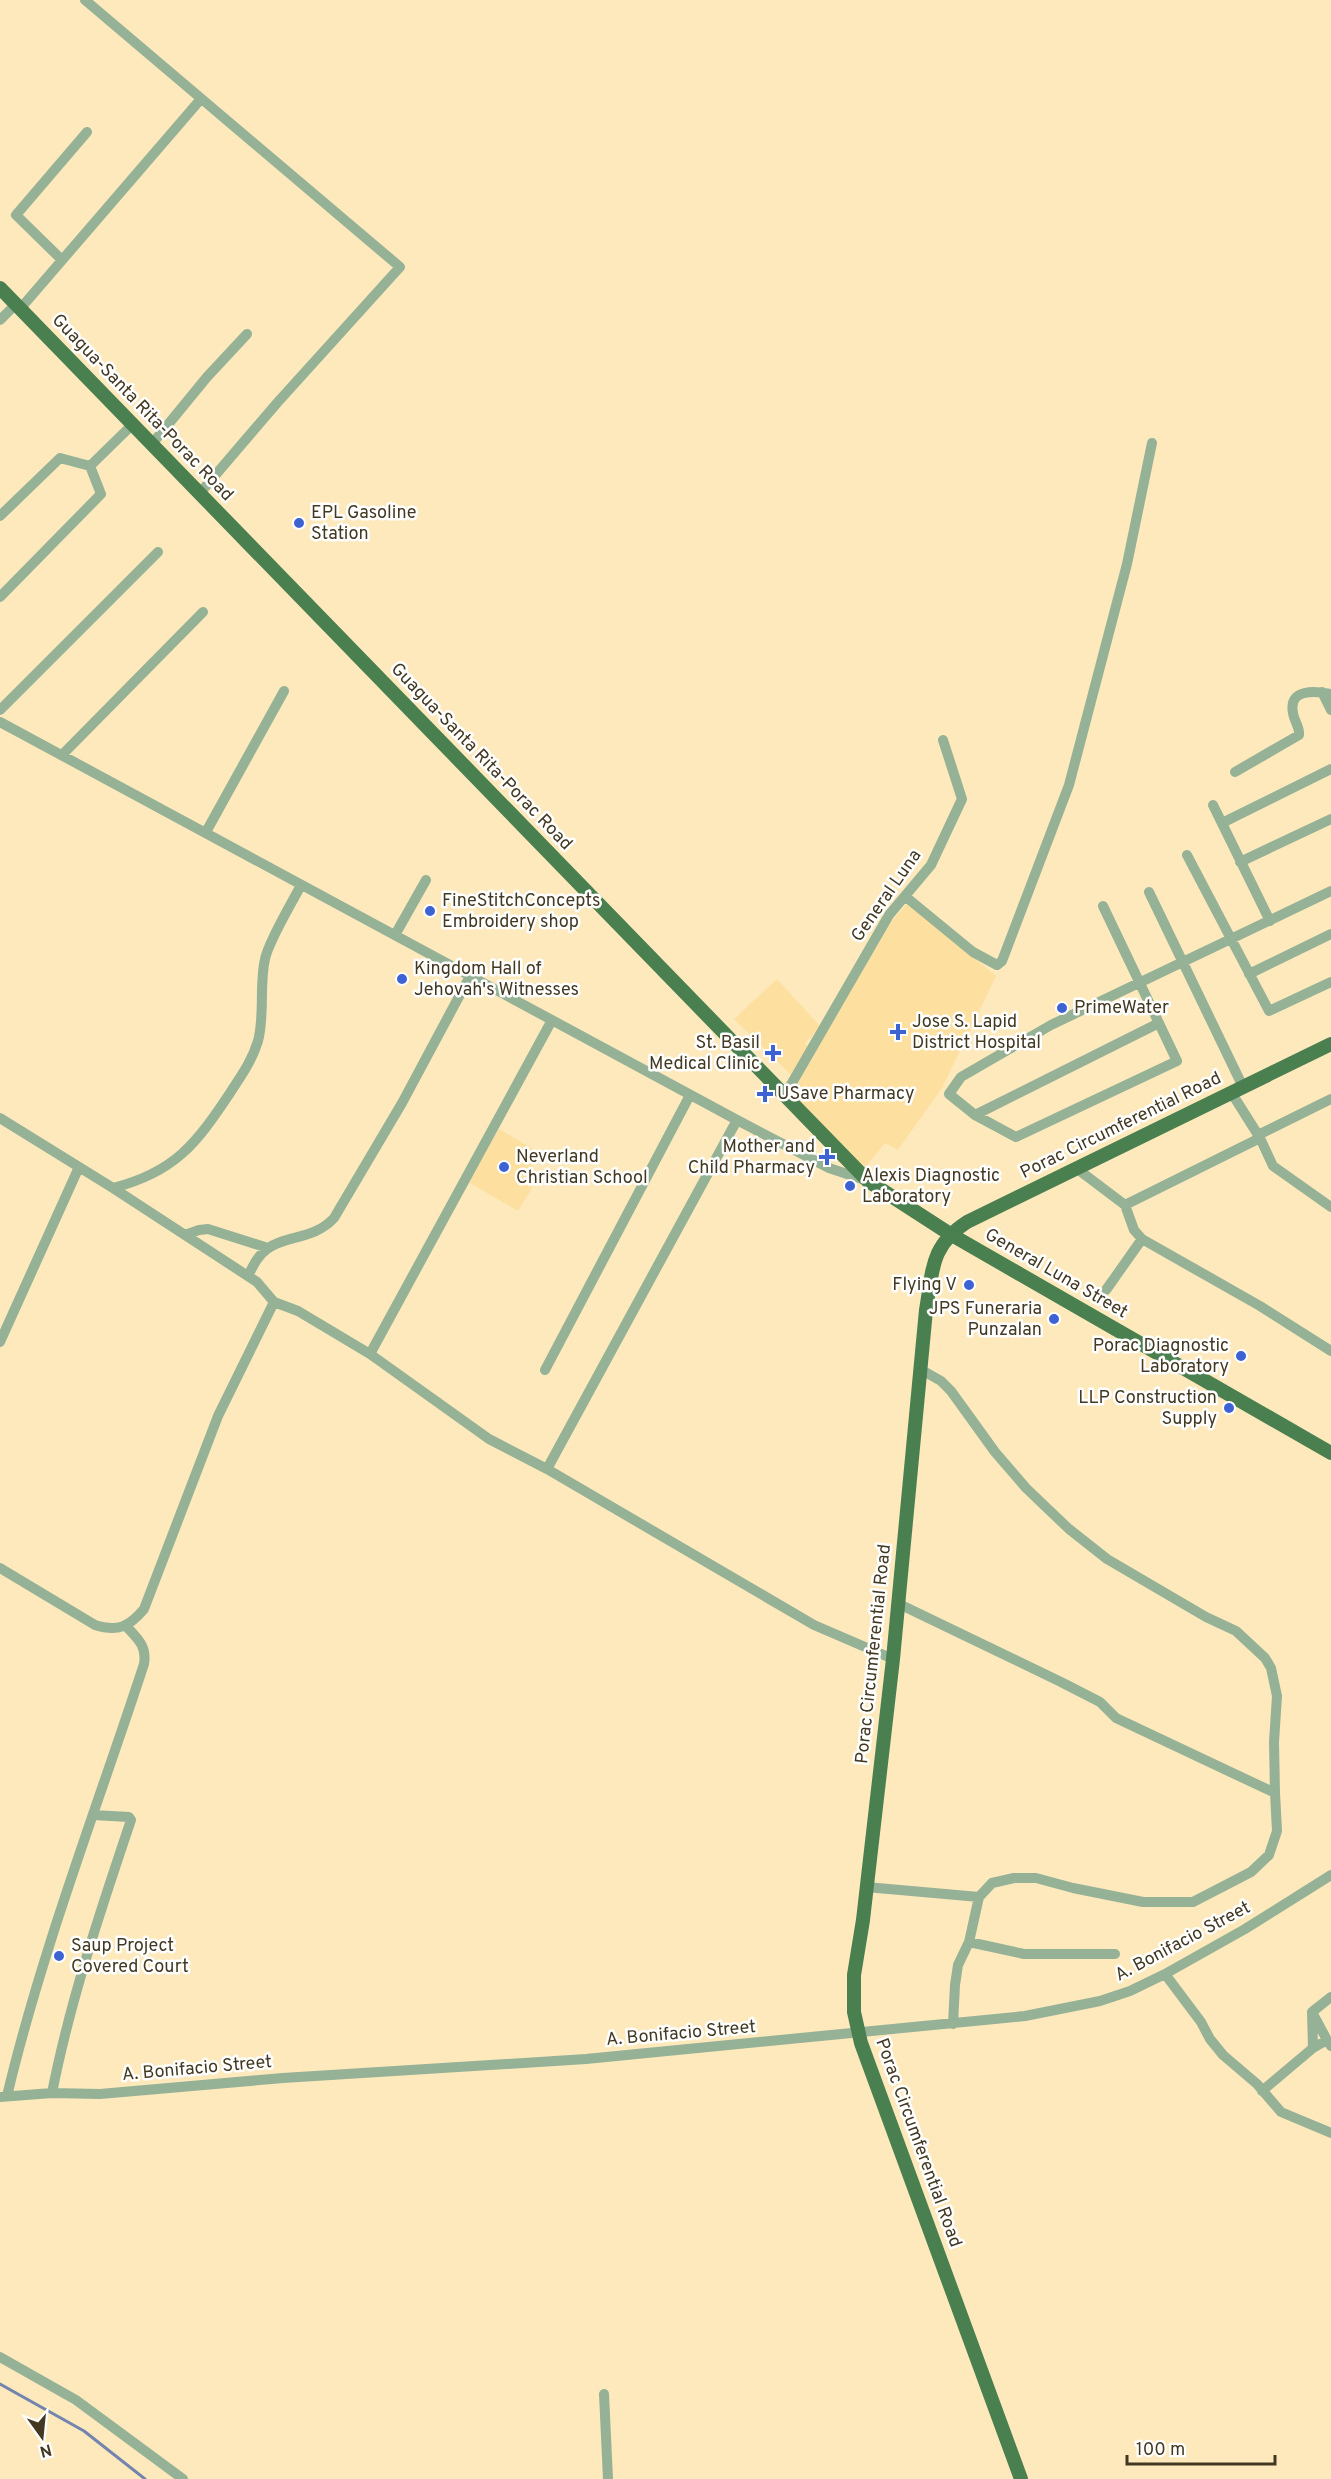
<svg xmlns="http://www.w3.org/2000/svg" width="1331" height="2479" viewBox="0 0 1331 2479" font-family="Overpass,sans-serif">
<style>
.built{fill:#fde0a0}
.lines{fill:none;stroke-linecap:round;stroke-linejoin:round}
.stream{stroke:#7385af;stroke-width:3}
.minor{stroke:#95b196;stroke-width:10}
.major{stroke:#4a7f50;stroke-width:14}
.poi-dot{fill:#3d62d4;stroke:#fff;stroke-width:2}
.labels{text-anchor:middle;dominant-baseline:central;stroke-width:5;stroke-linejoin:round;paint-order:stroke}
.street-label{font-size:18px;fill:#433922;stroke:#fff}
.poi-label{font-size:18px;fill:#433922;stroke:#fff;text-anchor:start}
</style>
<rect width="100%" height="100%" fill="#fde9bc"/>
<path class="built" d="M 908,903 L 996,976 L 942,1088 L 898,1150 L 885,1143 L 864,1169 L 791,1094 L 885,928 Z
M 777,979 L 821,1027 L 805,1043 L 810,1048 L 792,1076 L 734,1019 Z
M 499,1129 L 540,1153 L 523,1182 L 532,1188 L 518,1211 L 468,1182 Z"/>
<g class="lines">
<path class="stream" d="M 0,2384 L 84,2431 L 145,2479"/>
<path class="minor" d="M 85,0 L 400,267 L 277,403 L 200,493
M 62,260 L 16,215 L 87,132
M 20,309 L 200,100
M 0,320 L 16,304
M 152,444 L 207,377 L 247,334
M 90,466 L 133,424
M 0,516 L 60,458 L 90,466 L 101,494 L 0,597
M 1322,692 L 1331,710
M 0,710 L 158,552
M 0,722 L 737,1120 L 829,1168 L 865,1180
M 62,755 L 203,612
M 1235,772 L 1299,735 C 1300,727 1294,721 1293,713 C 1288,688 1316,691 1331,694
M 1213,805 L 1270,921
M 1222,823 L 1331,769
M 206,832 L 284,691
M 1187,855 L 1269,1011 L 1331,982
M 1240,862 L 1331,819
M 1149,892 L 1243,1087
M 906,897 L 973,952 L 997,965 L 1002,961 L 1069,785 L 1127,564 L 1152,443
M 1103,906 C 1128,958 1152,1009 1177,1061 L 1016,1137 L 975,1115 L 949,1094 L 961,1077 L 1051,1025 L 1331,891
M 395,935 L 426,880
M 1249,974 L 1331,934
M 552,1020 L 370,1354 L 489,1439 L 547,1469 L 814,1625 L 893,1659
M 1231,1092 L 1260,1138
M 785,1095 L 889,915 L 931,865 L 962,799 L 943,740
M 975,1115 L 1159,1023
M 0,1118 L 113,1188 C 175,1172 196,1144 230,1093 C 241,1076 252,1061 258,1041 C 265,1015 259,985 265,959 C 269,940 292,903 301,885
M 1258,1135 L 1331,1099
M 1076,1168 L 1125,1205 L 1260,1138 L 1273,1166 L 1331,1207
M 113,1188 L 257,1282 L 274,1302 L 298,1311 L 370,1354
M 1125,1205 L 1134,1230 L 1142,1239 L 1260,1306 L 1331,1351
M 185,1235 L 199,1230 L 208,1229 L 268,1248
M 248,1276 C 253,1266 258,1255 267,1249 C 285,1235 314,1240 334,1218 L 402,1103 L 470,976
M 1106,1290 L 1142,1239
M 0,1342 L 79,1167
M 920,1369 L 941,1381 L 951,1391 L 995,1452 L 1026,1488 L 1069,1529 L 1107,1559 L 1206,1617 L 1236,1631 L 1265,1658 L 1271,1668 L 1277,1696 L 1274,1742 L 1275,1793
M 545,1370 L 690,1095
M 547,1469 L 737,1120
M 0,1568 L 95,1625 C 118,1632 129,1627 144,1609 L 218,1416 L 274,1302
M 897,1603 L 1061,1682 L 1100,1702 L 1116,1718 L 1275,1793 L 1277,1831 L 1269,1855 L 1251,1872 L 1193,1902 L 1143,1902 L 1073,1888 L 1036,1878 L 1014,1878 L 992,1883 L 979,1897 L 969,1942 L 958,1965 L 955,1985 L 953,2024
M 866,1887 L 979,1897
M 969,1942 L 1024,1954 L 1115,1954
M 1165,1974 L 1201,2022 L 1210,2039 L 1223,2055 L 1257,2084 L 1281,2112 L 1331,2133
M 1312,2012 L 1327,2040
M 1313,2048 L 1312,2012 L 1331,1997
M 1262,2091 L 1313,2048 L 1327,2040 L 1331,2046
M 52,2093 C 70,2001 101,1909 131,1820 L 129,1817 L 93,1815
M 7,2096 C 42,1949 97,1808 144,1664 C 147,1646 138,1639 126,1626
M 0,2097 L 52,2093 L 100,2094 L 283,2078 L 586,2059 L 1025,2016 L 1100,2001 L 1130,1991 L 1165,1974 L 1245,1929 L 1331,1875
M 0,2357 L 76,2400 L 183,2479
M 604,2394 L 608,2479"/>
<path class="major" d="M 0,288 L 868,1181 L 950,1234 L 1331,1453
M 1021,2479 L 861,2043 L 854,2012 L 854,1975 L 863,1920 L 893,1659 L 926,1310 C 933,1270 930,1246 967,1222 L 1331,1044"/>
</g>
<g class="poi-dot">
<circle cx="299" cy="523" r="6"/>
<circle cx="430" cy="911" r="6"/>
<circle cx="402" cy="979" r="6"/>
<circle cx="1062" cy="1008" r="6"/>
<path d="M895 1023h6v6h6v6h-6v6h-6v-6h-6v-6h6z"/>
<path d="M770 1044h6v6h6v6h-6v6h-6v-6h-6v-6h6z"/>
<path d="M762 1085h6v6h6v6h-6v6h-6v-6h-6v-6h6z"/>
<path d="M824 1148h6v6h6v6h-6v6h-6v-6h-6v-6h6z"/>
<circle cx="504" cy="1167" r="6"/>
<circle cx="850" cy="1186" r="6"/>
<circle cx="969" cy="1285" r="6"/>
<circle cx="1054" cy="1319" r="6"/>
<circle cx="1241" cy="1356" r="6"/>
<circle cx="1229" cy="1408" r="6"/>
<circle cx="59" cy="1956" r="6"/>
</g>
<g class="labels">
<g class="street-label">
<text transform="translate(142 408) rotate(46)">Guagua-Santa Rita-Porac Road</text>
<text transform="translate(481 757) rotate(46)">Guagua-Santa Rita-Porac Road</text>
<text transform="translate(887 896) rotate(-55)">General Luna</text>
<text transform="translate(1121 1126) rotate(-26)">Porac Circumferential Road</text>
<text transform="translate(1056 1274) rotate(30)">General Luna Street</text>
<text transform="translate(874 1654) rotate(-84)">Porac Circumferential Road</text>
<text transform="translate(1183 1942) rotate(-28)">A. Bonifacio Street</text>
<text transform="translate(681 2034) rotate(-5)">A. Bonifacio Street</text>
<text transform="translate(197 2069) rotate(-5)">A. Bonifacio Street</text>
<text transform="translate(918 2143) rotate(70)">Porac Circumferential Road</text>
</g>
<g class="poi-label">
<text x="311" y="513">EPL Gasoline<tspan x="311" dy="21">Station</tspan></text>
<text x="442" y="901">FineStitchConcepts<tspan x="442" dy="21">Embroidery shop</tspan></text>
<text x="414" y="969">Kingdom Hall of<tspan x="414" dy="21">Jehovah's Witnesses</tspan></text>
<text x="1074" y="1008">PrimeWater</text>
<text x="912" y="1022">Jose S. Lapid<tspan x="912" dy="21">District Hospital</tspan></text>
<text x="760" y="1043" text-anchor="end">St. Basil<tspan x="760" dy="21">Medical Clinic</tspan></text>
<text x="777" y="1094">USave Pharmacy</text>
<text x="815" y="1147" text-anchor="end">Mother and<tspan x="815" dy="21">Child Pharmacy</tspan></text>
<text x="516" y="1157">Neverland<tspan x="516" dy="21">Christian School</tspan></text>
<text x="862" y="1176">Alexis Diagnostic<tspan x="862" dy="21">Laboratory</tspan></text>
<text x="957" y="1285" text-anchor="end">Flying V</text>
<text x="1042" y="1309" text-anchor="end">JPS Funeraria<tspan x="1042" dy="21">Punzalan</tspan></text>
<text x="1229" y="1346" text-anchor="end">Porac Diagnostic<tspan x="1229" dy="21">Laboratory</tspan></text>
<text x="1217" y="1398" text-anchor="end">LLP Construction<tspan x="1217" dy="21">Supply</tspan></text>
<text x="71" y="1946">Saup Project<tspan x="71" dy="21">Covered Court</tspan></text>
</g>
</g>
<g transform="translate(42 2437) rotate(165)" stroke="#ffffff" stroke-width="4.5" paint-order="stroke">
<path d="M0-4.5L10 22L0 15L-10 22Z" fill="#433922"/>
<text y="-9" font-size="16" font-weight="bold" text-anchor="middle" fill="#433922">N</text>
</g>
<path d="M1127 2455v9h148v-9" fill="none" stroke="#433922" stroke-width="3"/>
<text x="1136" y="2455" font-size="18" fill="#433922" stroke="#ffffff" stroke-width="4.5" paint-order="stroke">100 m</text>
</svg>
